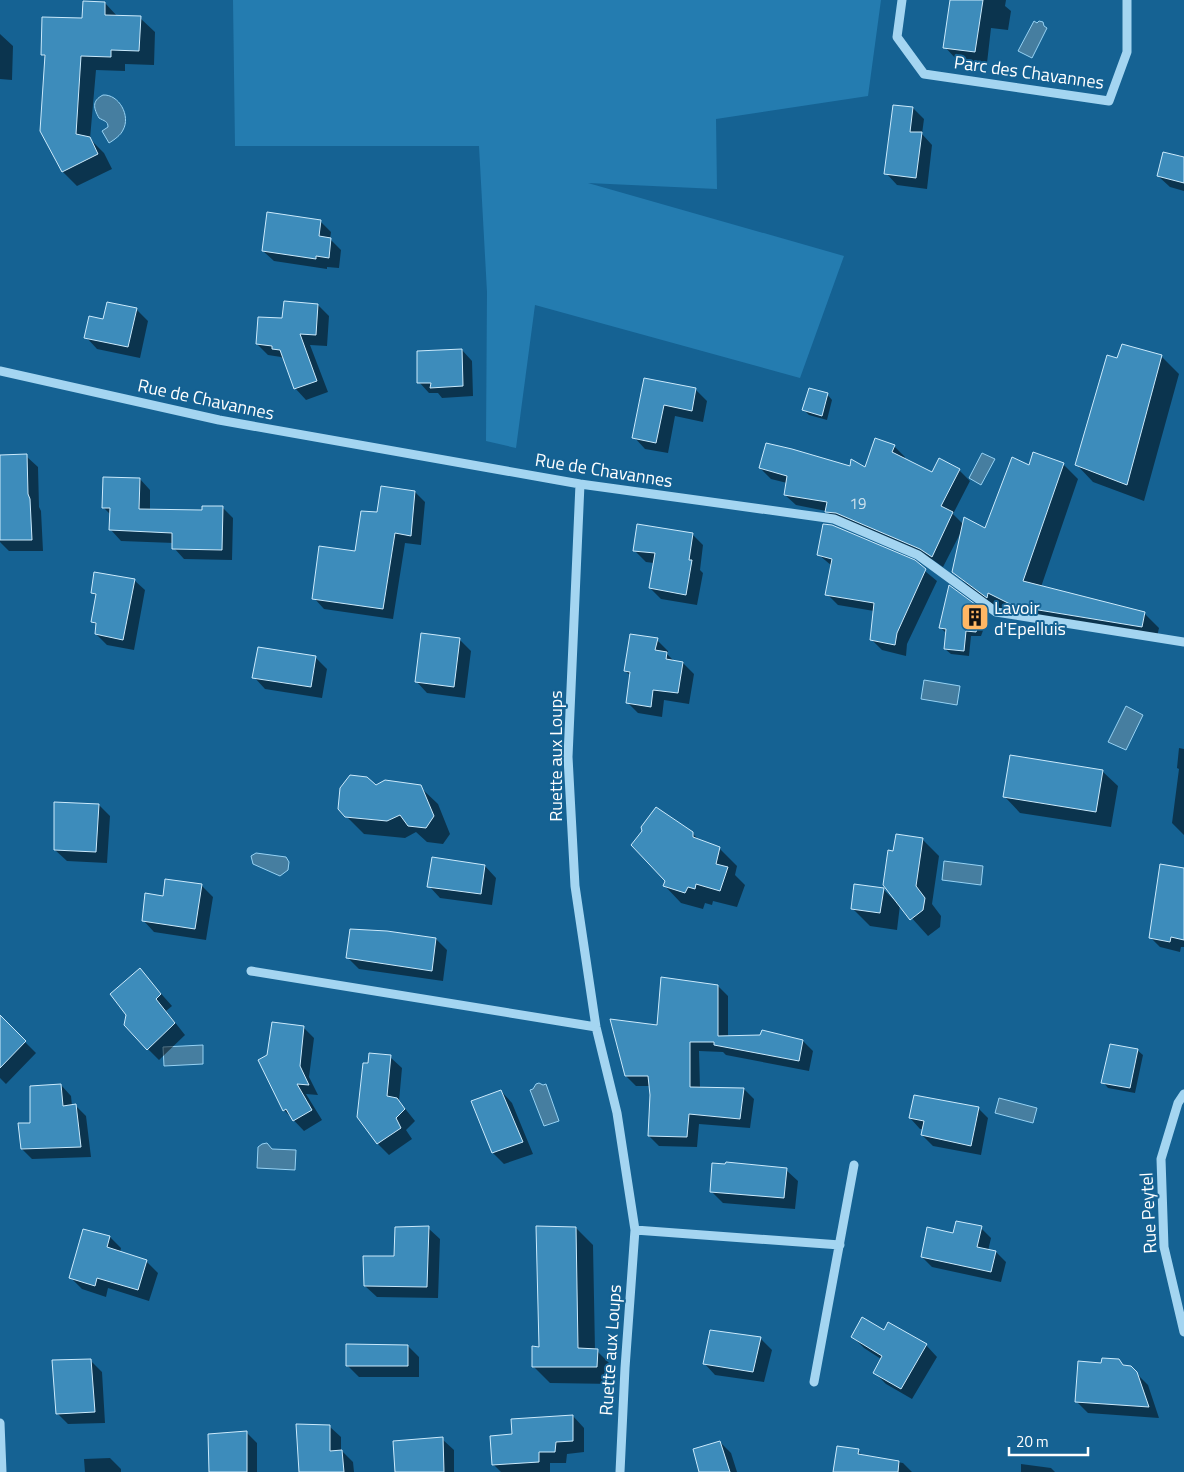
<svg xmlns="http://www.w3.org/2000/svg" width="1184" height="1472" viewBox="0 0 1184 1472" font-family="'Titillium Web',sans-serif">
<style>
.green{fill:#247cb0}
.water{fill:#467ea0;stroke:#96d2f4}
.shadow{fill:#0007}
.building{fill:#3d8cbb;stroke:#cbeafc}
.lines{fill:none;stroke-linecap:round;stroke-linejoin:round}
.minor{stroke:#a4d5f1;stroke-width:9}
.labels{text-anchor:middle;dominant-baseline:central;stroke-width:4;stroke-linejoin:round;paint-order:stroke}
.number-label{font-size:15px;fill:#cee2ee}
.street-label{font-size:18px;fill:#fff;stroke:#156293}
.poi-label{font-size:18px;fill:#fff;stroke:#156293;text-anchor:start}
</style>
<rect width="100%" height="100%" fill="#156293"/>
<path class="green" d="M 233,0 L 881,0 L 868,96 L 716,119 L 717,189 L 588,183 L 844,256 L 800,378 L 535,305 L 516,448 L 486,441 L 487,292 L 479,146 L 235,146 Z"/>
<path class="water" d="M 1034,21 L 1037,23 L 1039,21 L 1043,22 L 1044,26 L 1047,28 L 1032,58 L 1018,51 Z
M 103,95 C 119,94 131,116 123,130 C 121,135 114,140 109,143 L 102,131 L 108,127 C 108,121 104,121 99,118 C 94,109 91,101 103,95 Z
M 982,453 L 995,459 L 981,485 L 969,478 Z
M 924,680 L 960,686 L 957,705 L 921,699 Z
M 1126,706 L 1143,715 L 1126,750 L 1108,742 Z
M 256,853 L 286,857 L 289,862 L 288,870 L 280,876 L 253,864 L 251,856 Z
M 944,861 L 983,866 L 981,885 L 942,880 Z
M 203,1045 L 203,1064 L 164,1066 L 163,1047 Z
M 539,1083 L 543,1085 L 546,1084 L 559,1121 L 544,1126 L 530,1090 L 533,1089 L 536,1084 Z
M 999,1098 L 1037,1108 L 1033,1123 L 995,1113 Z
M 267,1143 L 272,1149 L 296,1150 L 295,1170 L 257,1168 L 258,1147 L 262,1144 Z"/>
<path class="shadow" d="M 952,0 L 1006,0 L 1005,6 L 1011,11 L 1008,30 L 991,28 L 987,63 L 956,59 L 945,47 Z
M 105,3 L 118,17 L 140,18 L 155,32 L 154,65 L 125,64 L 125,71 L 96,70 L 90,139 L 104,153 L 112,169 L 77,186 L 63,172 L 42,131 L 46,58 L 42,54 Z
M 0,34 L 13,46 L 12,80 L 0,79 Z
M 913,108 L 924,119 L 922,134 L 932,145 L 927,189 L 897,185 L 886,173 Z
M 1179,155 L 1184,157 L 1184,191 L 1170,187 L 1158,176 Z
M 320,221 L 331,232 L 330,239 L 341,250 L 339,268 L 327,267 L 327,269 L 274,261 L 263,251 Z
M 318,305 L 329,316 L 327,346 L 310,345 L 328,392 L 306,400 L 295,388 L 286,361 L 281,357 L 268,355 L 257,344 L 283,320 Z
M 136,309 L 148,321 L 140,358 L 97,349 L 86,337 L 104,320 Z
M 1123,346 L 1162,357 L 1179,374 L 1144,501 L 1093,482 L 1076,464 Z
M 462,350 L 472,361 L 473,396 L 442,398 L 438,393 L 429,393 L 419,382 Z
M 645,379 L 695,389 L 707,401 L 703,422 L 675,416 L 668,453 L 645,449 L 634,437 Z
M 827,394 L 832,400 L 827,420 L 809,415 L 804,410 Z
M 894,446 L 905,457 L 904,459 L 932,473 L 959,470 L 970,481 L 953,514 L 963,524 L 985,530 L 1030,467 L 1063,464 L 1078,479 L 1041,587 L 1144,613 L 1159,628 L 1156,641 L 1029,620 L 1003,606 L 1002,611 L 968,586 L 953,571 L 963,528 L 943,567 L 933,560 L 848,524 L 838,522 L 826,511 L 796,505 L 785,495 L 787,483 L 771,479 L 760,468 L 866,468 Z
M 0,456 L 26,456 L 38,467 L 39,507 L 41,511 L 43,551 L 9,551 L 0,542 Z
M 140,479 L 150,490 L 150,510 L 203,511 L 222,507 L 233,518 L 232,560 L 184,559 L 174,548 L 174,543 L 121,541 L 111,530 L 111,515 L 103,507 Z
M 415,492 L 425,502 L 421,545 L 405,543 L 393,619 L 324,609 L 314,598 L 356,552 L 378,514 Z
M 692,534 L 703,545 L 700,570 L 703,573 L 697,605 L 661,599 L 650,588 L 654,563 L 646,562 L 635,551 Z
M 819,555 L 914,562 L 937,581 L 907,644 L 906,656 L 882,650 L 871,639 L 874,611 L 838,605 L 827,594 L 832,566 Z
M 134,580 L 145,590 L 134,650 L 107,645 L 96,634 L 97,626 L 93,622 L 97,597 L 92,592 Z
M 982,611 L 988,617 L 981,636 L 971,636 L 969,656 L 951,654 L 945,649 L 946,633 L 941,628 Z
M 459,639 L 471,651 L 465,698 L 427,693 L 416,681 Z
M 657,640 L 668,651 L 667,654 L 675,662 L 683,663 L 694,674 L 689,704 L 664,700 L 662,717 L 638,713 L 627,702 L 631,676 L 625,671 Z
M 316,658 L 327,669 L 322,698 L 265,689 L 254,677 Z
M 1179,748 L 1184,749 L 1184,835 L 1172,823 L 1179,769 L 1177,768 Z
M 1102,771 L 1118,786 L 1111,827 L 1020,813 L 1005,797 Z
M 375,787 L 420,787 L 438,804 L 450,834 L 443,844 L 427,842 L 416,832 L 405,838 L 364,834 L 346,816 Z
M 99,805 L 110,816 L 107,863 L 67,861 L 55,850 Z
M 692,833 L 699,840 L 719,848 L 737,866 L 735,875 L 745,885 L 737,907 L 713,901 L 712,905 L 705,903 L 703,909 L 681,903 L 664,885 Z
M 922,839 L 939,856 L 932,904 L 941,916 L 940,927 L 928,936 L 900,905 L 897,930 L 870,926 L 853,909 L 883,889 L 893,899 L 895,898 L 894,852 Z
M 433,859 L 485,866 L 496,878 L 492,905 L 440,898 L 429,886 Z
M 1184,869 L 1184,947 L 1181,947 L 1180,952 L 1160,947 L 1150,937 Z
M 202,886 L 213,897 L 206,940 L 154,932 L 143,920 L 164,897 Z
M 387,933 L 436,939 L 447,950 L 443,981 L 359,969 L 348,958 Z
M 140,970 L 172,1006 L 166,1011 L 185,1035 L 159,1060 L 148,1049 Z
M 718,986 L 728,996 L 728,1037 L 803,1041 L 813,1051 L 809,1071 L 726,1055 L 723,1052 L 699,1051 L 700,1088 L 744,1089 L 754,1099 L 750,1128 L 699,1124 L 697,1147 L 659,1146 L 649,1136 L 651,1095 L 650,1086 L 636,1086 L 626,1076 L 658,1026 Z
M 5,1022 L 36,1053 L 6,1084 L 0,1078 L 0,1028 Z
M 303,1027 L 314,1038 L 309,1077 L 318,1095 L 306,1094 L 322,1120 L 304,1131 L 284,1110 L 268,1056 Z
M 1137,1050 L 1143,1055 L 1135,1093 L 1108,1088 L 1103,1082 Z
M 390,1057 L 402,1068 L 399,1101 L 415,1121 L 406,1130 L 412,1139 L 389,1155 L 378,1144 L 369,1065 Z
M 61,1085 L 71,1096 L 72,1106 L 76,1106 L 86,1116 L 91,1157 L 32,1159 L 22,1149 L 32,1124 Z
M 501,1091 L 512,1103 L 533,1154 L 504,1164 L 493,1153 Z
M 978,1108 L 988,1118 L 981,1155 L 933,1146 L 922,1135 L 923,1129 L 920,1129 L 910,1118 Z
M 786,1170 L 798,1181 L 795,1209 L 723,1203 L 711,1191 Z
M 428,1228 L 440,1239 L 438,1298 L 377,1297 L 365,1286 Z
M 576,1228 L 593,1245 L 595,1350 L 597,1351 L 614,1368 L 614,1384 L 550,1383 L 533,1366 L 540,1348 Z
M 981,1228 L 991,1238 L 988,1251 L 996,1252 L 1006,1262 L 1001,1282 L 932,1267 L 922,1257 L 954,1234 Z
M 84,1230 L 110,1237 L 121,1248 L 120,1252 L 146,1261 L 158,1273 L 149,1301 L 108,1288 L 106,1297 L 82,1289 L 70,1277 Z
M 884,1331 L 926,1345 L 937,1357 L 912,1399 L 886,1384 L 874,1372 L 881,1359 L 864,1348 L 853,1337 Z
M 760,1338 L 772,1350 L 764,1382 L 715,1375 L 704,1363 Z
M 408,1346 L 419,1357 L 419,1377 L 359,1377 L 348,1366 Z
M 90,1360 L 102,1372 L 105,1423 L 68,1424 L 57,1413 Z
M 1118,1360 L 1124,1366 L 1130,1367 L 1148,1385 L 1159,1418 L 1088,1413 L 1076,1401 L 1103,1364 Z
M 573,1416 L 584,1428 L 584,1452 L 567,1454 L 566,1463 L 550,1463 L 550,1472 L 501,1472 L 493,1464 L 513,1436 Z
M 329,1426 L 341,1437 L 341,1450 L 353,1462 L 354,1472 L 300,1472 Z
M 246,1432 L 257,1443 L 257,1472 L 211,1472 Z
M 442,1439 L 454,1450 L 454,1472 L 397,1472 Z
M 720,1442 L 731,1453 L 737,1472 L 700,1472 Z
M 858,1451 L 863,1456 L 903,1463 L 912,1472 L 834,1472 Z
M 110,1458 L 121,1469 L 121,1472 L 85,1472 L 84,1459 Z
M 1021,1464 L 1051,1468 L 1055,1472 L 1021,1472 Z"/>
<path class="building" d="M 950,0 L 983,0 L 975,52 L 943,48 Z
M 83,1 L 105,2 L 105,15 L 141,16 L 139,51 L 111,50 L 111,57 L 81,56 L 76,134 L 90,137 L 98,154 L 62,172 L 40,131 L 45,55 L 41,55 L 42,17 L 82,18 Z
M 893,105 L 913,107 L 910,132 L 922,132 L 916,178 L 884,174 Z
M 1163,152 L 1184,157 L 1184,183 L 1157,176 Z
M 267,212 L 321,220 L 319,236 L 331,238 L 329,258 L 316,256 L 316,259 L 262,251 Z
M 284,301 L 318,304 L 316,335 L 300,334 L 317,381 L 294,389 L 280,350 L 272,349 L 272,346 L 256,344 L 258,317 L 282,318 Z
M 107,302 L 137,308 L 128,347 L 84,338 L 89,316 L 103,319 Z
M 1122,344 L 1162,355 L 1127,485 L 1075,465 L 1107,355 L 1117,358 Z
M 462,349 L 463,386 L 430,388 L 431,383 L 417,383 L 417,351 Z
M 644,378 L 696,388 L 692,411 L 664,405 L 656,443 L 632,438 Z
M 809,388 L 828,393 L 822,416 L 802,410 Z
M 875,438 L 895,445 L 892,452 L 932,472 L 939,458 L 960,469 L 941,506 L 953,512 L 932,557 L 920,549 L 836,513 L 825,512 L 827,502 L 784,495 L 787,476 L 759,468 L 766,443 L 792,449 L 850,466 L 851,459 L 865,467 Z
M 1033,452 L 1064,463 L 1023,581 L 1145,612 L 1142,627 L 1014,606 L 988,593 L 987,598 L 952,572 L 964,517 L 985,528 L 1012,457 L 1029,465 Z
M 27,454 L 28,494 L 30,499 L 32,540 L 0,540 L 0,455 Z
M 103,477 L 140,478 L 139,509 L 202,510 L 202,506 L 223,506 L 222,550 L 172,549 L 172,533 L 109,530 L 110,508 L 102,508 Z
M 381,486 L 415,491 L 411,536 L 395,533 L 383,609 L 312,599 L 319,546 L 355,551 L 361,511 L 377,512 Z
M 637,524 L 693,533 L 689,560 L 692,560 L 686,595 L 649,588 L 655,553 L 633,551 Z
M 823,524 L 832,525 L 915,560 L 926,569 L 897,633 L 895,645 L 870,640 L 874,603 L 825,595 L 832,559 L 817,555 Z
M 94,572 L 135,579 L 123,640 L 95,634 L 96,623 L 91,622 L 96,594 L 91,593 Z
M 949,585 L 983,610 L 976,632 L 966,631 L 964,651 L 944,649 L 946,629 L 939,628 Z
M 421,633 L 460,638 L 454,687 L 415,682 Z
M 630,634 L 658,638 L 655,650 L 667,652 L 666,659 L 683,662 L 678,693 L 653,690 L 651,707 L 626,703 L 630,672 L 624,671 Z
M 258,647 L 316,656 L 311,687 L 252,678 Z
M 1010,755 L 1103,770 L 1096,812 L 1003,797 Z
M 350,775 L 367,777 L 376,785 L 385,780 L 421,785 L 434,816 L 426,828 L 408,826 L 400,815 L 387,821 L 345,817 L 338,809 L 340,788 Z
M 54,802 L 99,804 L 96,852 L 54,850 Z
M 656,807 L 693,832 L 693,837 L 720,847 L 716,864 L 728,867 L 720,891 L 696,884 L 695,889 L 688,887 L 685,893 L 663,886 L 665,881 L 631,845 L 642,831 L 641,827 Z
M 896,834 L 923,838 L 916,886 L 925,898 L 923,910 L 910,920 L 883,885 L 888,850 L 893,851 Z
M 432,857 L 485,865 L 481,894 L 427,887 Z
M 1160,864 L 1184,868 L 1184,940 L 1171,937 L 1170,942 L 1149,938 Z
M 165,879 L 202,884 L 195,929 L 142,921 L 145,893 L 163,896 Z
M 854,884 L 884,888 L 880,913 L 851,909 Z
M 350,929 L 387,931 L 436,938 L 432,971 L 346,958 Z
M 140,968 L 161,994 L 156,999 L 175,1023 L 147,1050 L 124,1025 L 126,1015 L 110,994 Z
M 661,977 L 718,985 L 718,1036 L 760,1035 L 762,1030 L 803,1040 L 799,1061 L 714,1045 L 714,1042 L 690,1042 L 690,1087 L 744,1088 L 740,1119 L 689,1114 L 687,1137 L 648,1136 L 650,1095 L 648,1076 L 625,1076 L 610,1019 L 657,1025 Z
M 0,1015 L 26,1041 L 0,1068 Z
M 272,1022 L 304,1026 L 300,1066 L 309,1085 L 297,1084 L 312,1110 L 293,1121 L 286,1109 L 283,1111 L 258,1060 L 267,1055 Z
M 1110,1044 L 1138,1049 L 1130,1088 L 1101,1083 Z
M 369,1053 L 391,1055 L 387,1096 L 397,1098 L 405,1109 L 396,1118 L 401,1128 L 377,1144 L 357,1117 L 363,1063 L 368,1063 Z
M 61,1084 L 63,1106 L 76,1104 L 81,1147 L 21,1149 L 18,1123 L 30,1123 L 30,1086 Z
M 501,1090 L 523,1142 L 492,1153 L 471,1101 Z
M 914,1095 L 979,1107 L 971,1146 L 921,1135 L 924,1121 L 909,1118 Z
M 726,1162 L 787,1168 L 784,1198 L 710,1192 L 712,1163 L 725,1164 Z
M 956,1221 L 982,1226 L 977,1247 L 996,1251 L 991,1272 L 921,1257 L 927,1227 L 953,1233 Z
M 429,1226 L 427,1287 L 364,1286 L 363,1256 L 394,1256 L 395,1227 Z
M 536,1226 L 576,1227 L 578,1348 L 598,1349 L 597,1367 L 532,1367 L 532,1346 L 539,1347 Z
M 83,1229 L 110,1236 L 107,1247 L 147,1260 L 138,1290 L 97,1278 L 95,1286 L 69,1278 Z
M 862,1317 L 884,1330 L 888,1322 L 927,1344 L 901,1389 L 873,1373 L 882,1356 L 851,1337 Z
M 710,1330 L 761,1337 L 753,1372 L 703,1364 Z
M 346,1344 L 408,1345 L 408,1366 L 346,1366 Z
M 1102,1358 L 1119,1359 L 1123,1365 L 1131,1366 L 1137,1372 L 1149,1407 L 1075,1402 L 1078,1361 L 1101,1363 Z
M 91,1359 L 95,1412 L 56,1414 L 52,1360 Z
M 573,1415 L 573,1441 L 556,1442 L 555,1452 L 539,1452 L 539,1462 L 492,1465 L 490,1436 L 512,1434 L 511,1419 Z
M 296,1424 L 330,1425 L 330,1451 L 342,1450 L 344,1472 L 299,1472 Z
M 247,1431 L 247,1472 L 209,1472 L 208,1434 Z
M 443,1437 L 444,1472 L 395,1472 L 393,1441 Z
M 720,1441 L 730,1472 L 699,1472 L 693,1449 Z
M 837,1446 L 859,1449 L 858,1454 L 899,1461 L 898,1472 L 833,1472 Z"/>
<g class="lines">
<path class="minor" d="M 902,0 L 897,37 L 924,74 L 1109,101 L 1127,52 L 1127,0
M 0,371 L 219,420 L 580,484 L 834,519 L 918,555 L 996,612 L 1184,642
M 580,484 L 568,757 L 575,886 L 596,1027 L 617,1113 L 635,1230 L 625,1368 L 620,1472
M 251,971 L 596,1027
M 1184,1094 L 1178,1103 L 1161,1159 L 1164,1247 L 1184,1332
M 635,1230 L 840,1245
M 814,1382 L 854,1165
M 0,1423 L 2,1472"/>
</g>
<defs>
<symbol id="building-square" viewBox="-11 -11 22 22"><rect x="-9" y="-9" width="18" height="18" rx="4" fill="#ffb764" stroke="#156293"/><path d="M-4-6H4V6H1V3H-1V6H-4ZM-2.5-4.3h1.7v1.8h-1.7ZM.8-4.3h1.7v1.8H.8ZM-2.5-1h1.7V.8h-1.7ZM.8-1h1.7V.8H.8Z" fill="#111"/></symbol>
</defs>
<g fill-rule="evenodd">
<use href="#building-square" x="959" y="601" width="32" height="32"/>
</g>
<g class="labels">
<g class="number-label">
<text x="858" y="503">19</text>
</g>
<g class="street-label">
<text transform="translate(1029 72) rotate(8)">Parc des Chavannes</text>
<text transform="translate(206 399) rotate(12)">Rue de Chavannes</text>
<text transform="translate(604 470) rotate(9)">Rue de Chavannes</text>
<text transform="translate(555 756) rotate(-90)">Ruette aux Loups</text>
<text transform="translate(1148 1213) rotate(-93)">Rue Peytel</text>
<text transform="translate(610 1350) rotate(-86)">Ruette aux Loups</text>
</g>
<g class="poi-label">
<text x="994" y="607">Lavoir<tspan x="994" dy="21">d'Epelluis</tspan></text>
</g>
</g>
<path d="M1009 1447v8h79v-8" fill="none" stroke="#ffffff" stroke-width="2.5"/>
<text x="1016" y="1447" font-size="15" fill="#ffffff" stroke="#156293" stroke-width="4" paint-order="stroke">20 m</text>
</svg>
